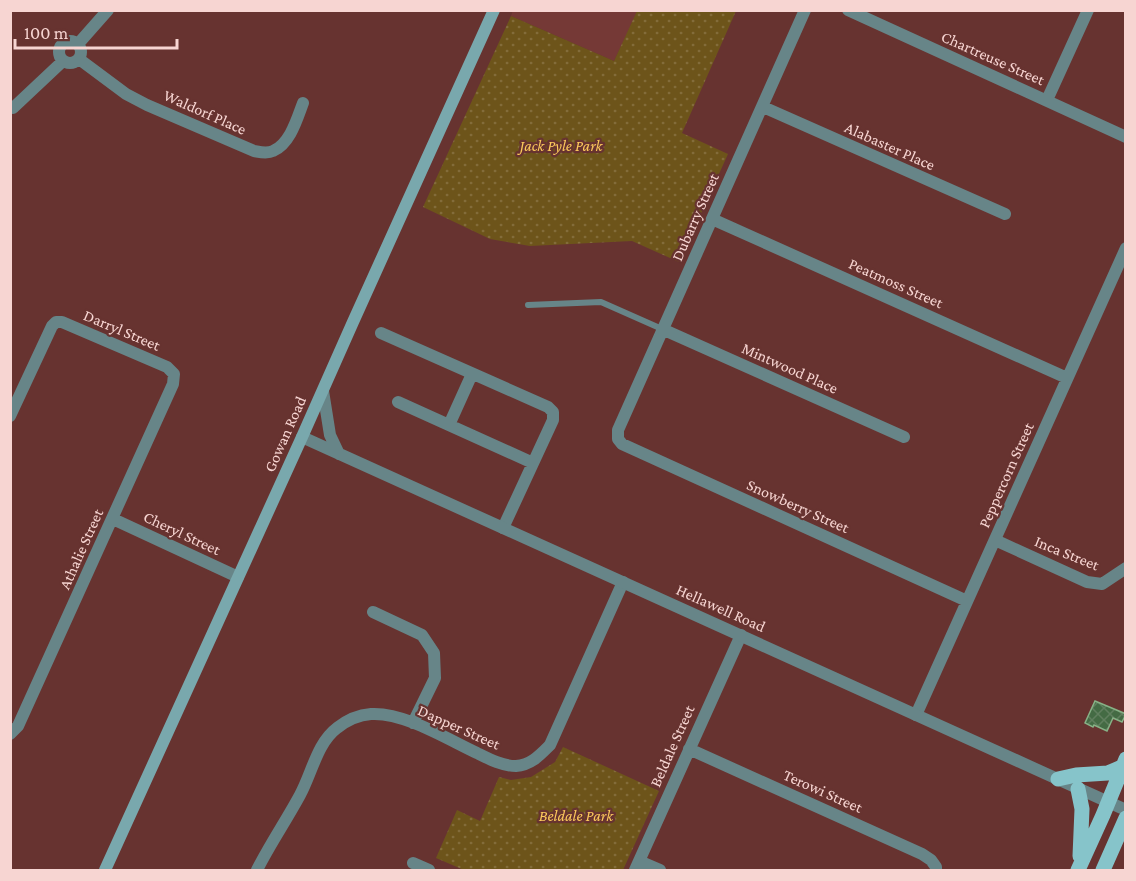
<svg xmlns="http://www.w3.org/2000/svg" width="1136" height="881" viewBox="0 0 1136 881" font-family="'Crimson Pro',serif">
<style>
.built{fill:#753936}
.park{fill:url(#park-dots)}
.building{fill:url(#building-cross-hatch);stroke:#87b186;stroke-width:1.5}
.lines{fill:none;stroke-linecap:round;stroke-linejoin:round}
.service{stroke:#678588;stroke-width:6}
.minor{stroke:#678588;stroke-width:12}
.tertiary{stroke:#678588;stroke-width:12}
.secondary{stroke:#79a8ad;stroke-width:12}
.primary{stroke:#86c4ca;stroke-width:15}
.labels{text-anchor:middle;dominant-baseline:central;stroke-width:4.5;stroke-linejoin:round;paint-order:stroke}
.street-label{font-size:16px;fill:#f7d5d2;stroke:#673330}
.park-label{font-size:16px;font-style:italic;fill:#fbc95b;stroke:#673330}
</style>
<defs>
<pattern id="park-dots" width="8" height="8" patternUnits="userSpaceOnUse" patternTransform="scale(1.5)"><rect width="8" height="8" fill="#6d541a"/><path d="M2 2h.1M6 6h.1" fill="none" stroke="#836c3a" stroke-width="1.8" stroke-linecap="round"/></pattern>
<pattern id="building-cross-hatch" width="8" height="8" patternUnits="userSpaceOnUse" patternTransform="scale(1.5)"><rect width="8" height="8" fill="#446b44"/><path d="M0 0l8 8M0 8l8-8" fill="none" stroke="#607f5e"/></pattern>
</defs>
<rect width="100%" height="100%" fill="#673330"/>
<path class="built" d="M 513,10 L 633,10 L 637,12 L 614,61 L 511,16 Z"/>
<path class="park" d="M 637,11 L 736,11 L 682,133 L 728,154 L 679,262 L 632,241 L 530,246 L 490,239 L 423,207 L 511,16 L 614,61 Z
M 563,747 L 659,791 L 623,870 L 464,870 L 436,858 L 457,810 L 480,821 L 499,777 L 511,780 L 531,777 L 555,762 Z"/>
<path class="building" d="M 1095,701 L 1126,714 L 1122,722 L 1113,718 L 1107,731 L 1094,725 L 1093,727 L 1085,723 Z"/>
<g class="lines">
<path class="service" d="M 528,305 L 601,302 L 662,329"/>
<path class="minor" d="M 805,10 L 618,430 L 618,439 L 622,444 L 967,601
M 848,10 L 1126,137
M59 52a11 11 0 1 1 22 0a11 11 0 1 1-22 0Z
M 78,44 L 108,10
M 79,59 L 126,94 L 147,105 L 254,151 C 260,152 267,154 273,151 C 290,144 297,119 303,103
M 1047,100 L 1088,10
M 763,107 L 1005,214
M 13,108 L 63,61
M 712,219 L 1067,378
M 662,329 L 904,437
M 381,333 L 548,407 L 553,412 L 553,420 L 503,528
M 398,402 L 533,463
M 10,416 L 52,326 L 56,322 L 62,322 L 167,367 L 174,374 L 173,384 L 18,726 L 10,734
M 449,425 L 472,374
M 113,519 L 238,577
M 995,540 L 1087,582 L 1102,584 L 1126,568
M 373,612 L 422,635 L 434,653 L 435,678 L 413,723
M 916,715 L 1126,248
M 689,749 L 922,854 L 931,860 L 936,867 L 936,870
M 639,861 L 660,870
M 413,863 L 429,870
M 257,870 C 270,844 286,821 300,795 C 312,773 317,743 337,728 C 347,720 358,715 371,714 C 404,712 447,739 477,753 C 489,759 502,766 516,766 C 531,765 540,755 550,745 L 623,582
M 635,870 L 741,635"/>
<path class="tertiary" d="M 323,391 L 330,435 L 339,454
M 302,437 L 1126,810"/>
<path class="secondary" d="M 105,870 L 302,437 L 353,322 L 494,10"/>
<path class="primary" d="M 1058,779 L 1076,775 L 1108,773 L 1122,767
M 1078,789 L 1082,809 L 1080,856
M 1078,870 L 1103,815 L 1126,759
M 1103,870 L 1126,818"/>
</g>
<g class="labels">
<g class="street-label">
<text transform="translate(993 58) rotate(24)">Chartreuse Street</text>
<text transform="translate(205 112) rotate(24)">Waldorf Place</text>
<text transform="translate(890 146) rotate(24)">Alabaster Place</text>
<text transform="translate(695 217) rotate(-66)">Dubarry Street</text>
<text transform="translate(896 283) rotate(24)">Peatmoss Street</text>
<text transform="translate(122 330) rotate(23)">Darryl Street</text>
<text transform="translate(790 368) rotate(24)">Mintwood Place</text>
<text transform="translate(285 434) rotate(-66)">Gowan Road</text>
<text transform="translate(1006 475) rotate(-66)">Peppercorn Street</text>
<text transform="translate(798 506) rotate(24)">Snowberry Street</text>
<text transform="translate(182 533) rotate(25)">Cheryl Street</text>
<text transform="translate(81 549) rotate(-66)">Athalie Street</text>
<text transform="translate(1067 553) rotate(22)">Inca Street</text>
<text transform="translate(721 608) rotate(24)">Hellawell Road</text>
<text transform="translate(459 727) rotate(24)">Dapper Street</text>
<text transform="translate(672 746) rotate(-66)">Beldale Street</text>
<text transform="translate(823 791) rotate(24)">Terowi Street</text>
</g>
<g class="park-label">
<text x="561" y="145">Jack Pyle Park</text>
<text x="576" y="815">Beldale Park</text>
</g>
</g>
<rect width="1136" height="881" fill="none" stroke="#f7d5d2" stroke-width="24"/>
<path d="M15 39v9h162v-9" fill="none" stroke="#f7d5d2" stroke-width="3"/>
<text x="24" y="39" font-size="18" fill="#f7d5d2" stroke="#673330" stroke-width="4.5" paint-order="stroke">100 m</text>
</svg>
